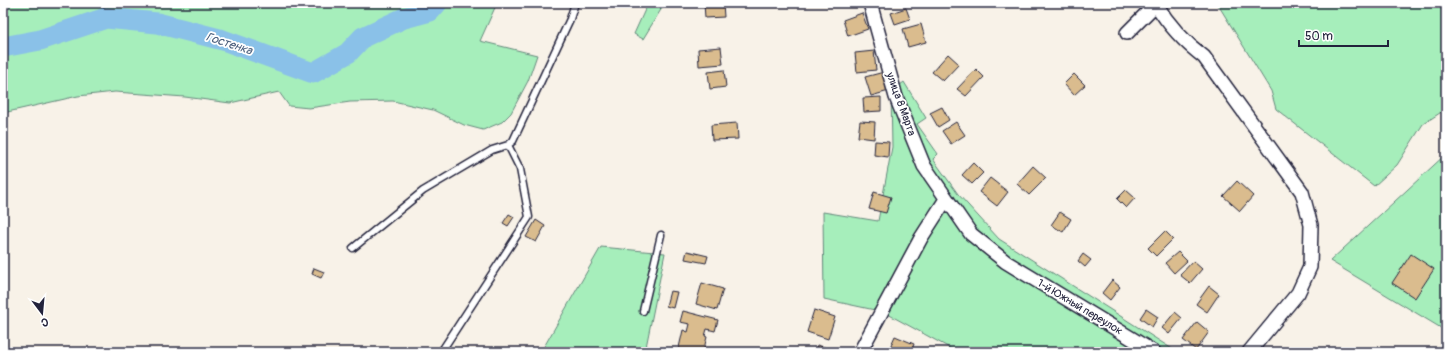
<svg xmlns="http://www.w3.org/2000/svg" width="1449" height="355" viewBox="0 0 1449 355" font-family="Pangolin,sans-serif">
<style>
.green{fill:#a6eebb;stroke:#64887b}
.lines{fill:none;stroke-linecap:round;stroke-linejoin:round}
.stream{stroke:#6081a3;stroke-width:3.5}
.river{stroke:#8ac1e8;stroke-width:21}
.building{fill:#dabc8e;stroke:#22223b}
.service-casing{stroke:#22223b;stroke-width:9}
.minor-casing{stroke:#22223b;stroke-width:16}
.service{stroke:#fff;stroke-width:6}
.minor{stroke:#fff;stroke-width:13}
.labels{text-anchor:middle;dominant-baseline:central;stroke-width:3.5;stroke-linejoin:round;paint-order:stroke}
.street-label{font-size:11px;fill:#22223b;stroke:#fff}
.water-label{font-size:12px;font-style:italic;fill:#465a78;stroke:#fff}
</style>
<rect width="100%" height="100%" fill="#f8f2e8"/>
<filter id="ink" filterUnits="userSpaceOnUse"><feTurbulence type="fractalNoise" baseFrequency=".025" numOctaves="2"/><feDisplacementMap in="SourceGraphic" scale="8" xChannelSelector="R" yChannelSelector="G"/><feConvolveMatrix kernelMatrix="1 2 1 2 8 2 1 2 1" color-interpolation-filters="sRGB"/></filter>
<g filter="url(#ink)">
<path class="green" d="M 3,3 L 497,3 L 480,41 L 537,55 L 528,81 L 511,113 L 502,122 L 483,130 L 464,125 L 433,110 L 393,101 L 350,102 L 309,108 L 289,106 L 279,92 L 230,103 L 185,97 L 115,92 L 78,96 L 3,113 Z
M 648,3 L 665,3 L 643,39 L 634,34 Z
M 1217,3 L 1446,3 L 1446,109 L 1423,124 L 1397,165 L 1374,186 L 1276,109 L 1271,91 Z
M 904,82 L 926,118 L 917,124 L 938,154 L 933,159 L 958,194 L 999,239 L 1177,352 L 957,352 L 884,312 L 824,299 L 823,212 L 878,221 L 892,147 L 891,92 Z
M 1446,154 L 1446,331 L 1330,261 Z
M 601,247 L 665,253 L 645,352 L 541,352 Z"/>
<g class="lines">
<path class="stream" d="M 102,3 L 106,18"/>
<path class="river" d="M 3,47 L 40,40 L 106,18 L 157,23 L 223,40 L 313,73 L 348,53 L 363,37 L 404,18 L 430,11 L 437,3"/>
</g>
<path class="building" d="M 704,3 L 723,3 L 724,17 L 705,18 Z
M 906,8 L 910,19 L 895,24 L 891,13 Z
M 862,13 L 868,29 L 848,36 L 843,20 Z
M 921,24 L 926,42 L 908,47 L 903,29 Z
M 721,47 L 723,64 L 699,66 L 698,49 Z
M 874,51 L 876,70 L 857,72 L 855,53 Z
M 948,54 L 959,64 L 943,81 L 932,72 Z
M 976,69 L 984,77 L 966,96 L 957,89 Z
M 724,70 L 726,87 L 710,89 L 708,72 Z
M 884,72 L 889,91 L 871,96 L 865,77 Z
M 1074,74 L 1085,85 L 1074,95 L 1064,84 Z
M 881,97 L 881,111 L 864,112 L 863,98 Z
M 942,107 L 949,120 L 938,127 L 930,113 Z
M 860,121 L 875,122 L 874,139 L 858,137 Z
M 956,122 L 965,135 L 951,144 L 942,131 Z
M 737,123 L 738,139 L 712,140 L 711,125 Z
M 875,141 L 889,142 L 888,157 L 874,155 Z
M 973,163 L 983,173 L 972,184 L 962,175 Z
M 1033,166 L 1046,178 L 1029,195 L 1017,184 Z
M 990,178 L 1008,192 L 997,206 L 979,192 Z
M 1237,181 L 1253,196 L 1240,211 L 1223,196 Z
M 1126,190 L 1135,198 L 1126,208 L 1117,199 Z
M 874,192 L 891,197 L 886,213 L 869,209 Z
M 1060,212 L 1071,219 L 1063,232 L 1051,225 Z
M 509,214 L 514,217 L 508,226 L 503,223 Z
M 536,220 L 545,226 L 536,242 L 526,237 Z
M 1165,231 L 1173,239 L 1156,256 L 1148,248 Z
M 687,251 L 708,256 L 706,263 L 685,259 Z
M 1178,252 L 1187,261 L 1174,273 L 1165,263 Z
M 1083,254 L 1091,260 L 1085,267 L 1078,261 Z
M 1411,254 L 1434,269 L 1415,298 L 1392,283 Z
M 1193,261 L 1202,269 L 1190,283 L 1180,275 Z
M 314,268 L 324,272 L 321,278 L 312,274 Z
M 1112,280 L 1120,287 L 1110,300 L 1102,293 Z
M 702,283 L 723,289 L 717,310 L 696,304 Z
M 1209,286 L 1219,294 L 1207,312 L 1196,304 Z
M 670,291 L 677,292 L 673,308 L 666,306 Z
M 1146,309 L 1158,317 L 1152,327 L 1140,318 Z
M 814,310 L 835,317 L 828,339 L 807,332 Z
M 683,311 L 718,320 L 715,331 L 707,329 L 705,336 L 707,337 L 703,352 L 678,352 L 683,330 L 688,332 L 690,324 L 680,322 Z
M 1175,312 L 1182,318 L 1169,334 L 1162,328 Z
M 1197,322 L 1209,332 L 1196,350 L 1183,340 Z
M 895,336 L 914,344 L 911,352 L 888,352 Z
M 817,345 L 837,351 L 837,352 L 815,352 Z"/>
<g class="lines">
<defs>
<path id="service" d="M 353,248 L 423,191 L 492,150 L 508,145
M 643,311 L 661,235
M 441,352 L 529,217 L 520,169 L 508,145 L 513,141 L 570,19 L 575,3"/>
<path id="minor" d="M 870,3 L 896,97 L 924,166 L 971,234 L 1006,262 L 1154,352
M 1127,33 L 1156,4 C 1169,26 1184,42 1204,57 L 1302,192 L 1311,225 L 1310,267 L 1298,293 L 1249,352
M 860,352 L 921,238 L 946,199"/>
</defs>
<use href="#service" class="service-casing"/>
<use href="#minor" class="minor-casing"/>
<use href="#service" class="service"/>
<use href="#minor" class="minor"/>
</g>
</g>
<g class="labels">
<g class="street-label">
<text transform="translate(901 104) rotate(70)">улица 8 Марта</text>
<text transform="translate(1080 307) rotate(31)">1-й Южный переулок</text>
</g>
<g class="water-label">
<text transform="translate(229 44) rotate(18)">Гостенка</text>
</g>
</g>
<rect width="1449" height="355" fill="none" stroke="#fff" stroke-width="16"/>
<rect x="8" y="8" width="1433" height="339" fill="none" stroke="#22223b" stroke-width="1.5" filter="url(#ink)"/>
<g transform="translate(42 313) rotate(164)" stroke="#ffffff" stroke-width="3" paint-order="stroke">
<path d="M0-3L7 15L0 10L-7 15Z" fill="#22223b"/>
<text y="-6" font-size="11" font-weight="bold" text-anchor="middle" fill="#22223b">С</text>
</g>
<path d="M1299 40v6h89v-6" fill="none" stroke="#22223b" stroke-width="2"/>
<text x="1305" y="40" font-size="12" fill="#22223b" stroke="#ffffff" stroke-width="3" paint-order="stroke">50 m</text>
</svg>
